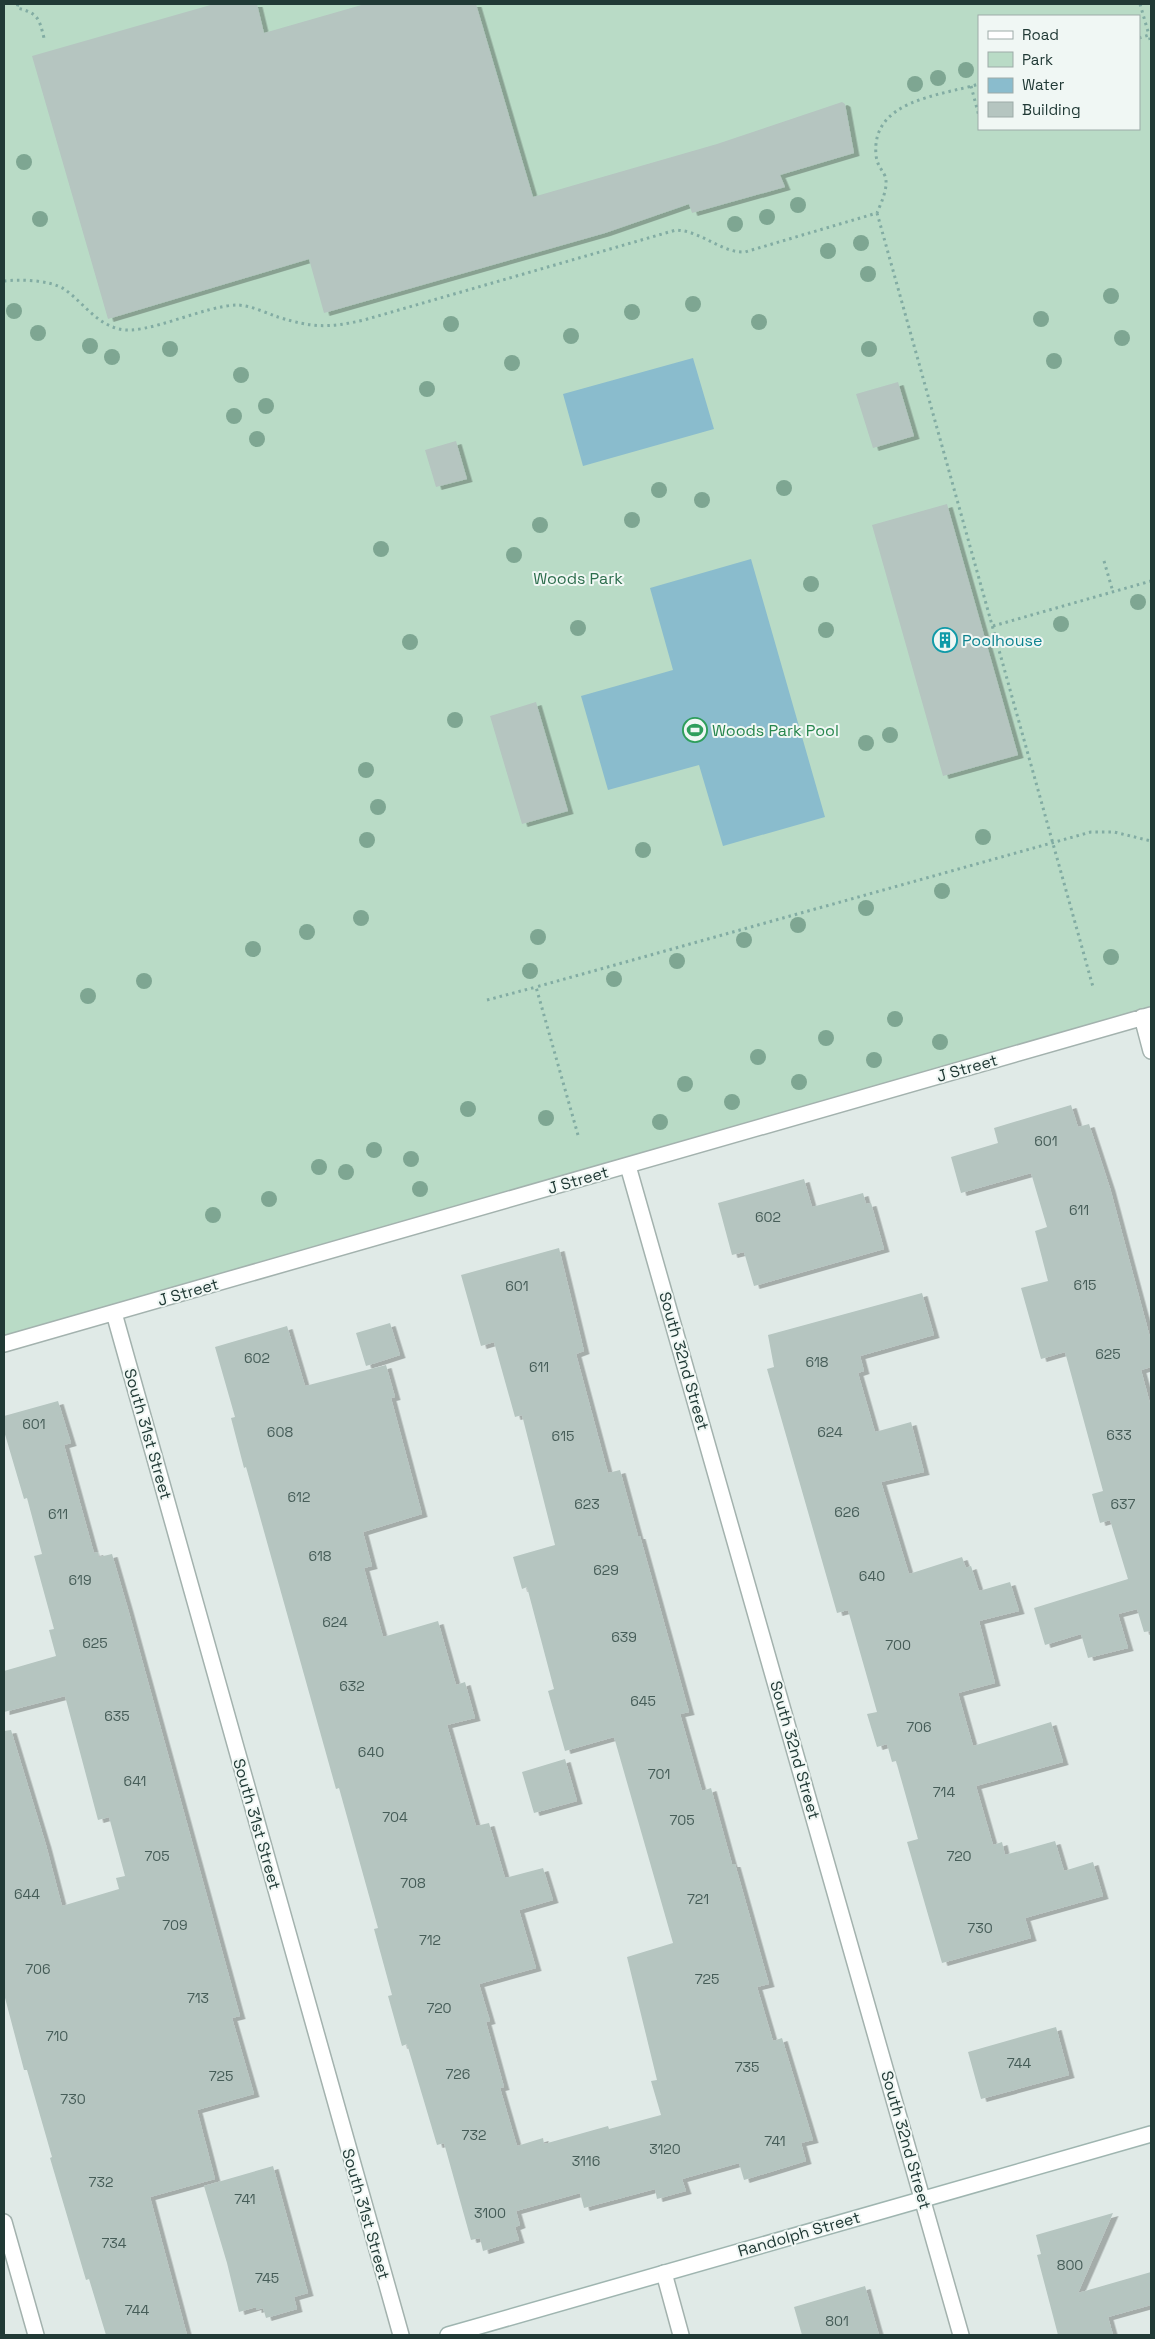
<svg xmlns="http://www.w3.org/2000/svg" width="1155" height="2339" viewBox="0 0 1155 2339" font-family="'Space Grotesk',sans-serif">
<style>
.green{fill:#b9dbc6;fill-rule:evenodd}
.water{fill:#8abccd}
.building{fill:#b5c5c0;filter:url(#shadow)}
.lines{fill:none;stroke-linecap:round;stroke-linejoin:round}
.service-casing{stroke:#a3b2ae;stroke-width:18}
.minor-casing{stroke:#a3b2ae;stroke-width:18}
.secondary-casing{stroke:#9fb5b0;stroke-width:18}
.path{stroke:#82aca3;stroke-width:3;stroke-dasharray:2.5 4;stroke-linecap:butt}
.service{stroke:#fff;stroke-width:15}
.minor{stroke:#fff;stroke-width:15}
.secondary{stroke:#fff;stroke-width:15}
.tree{fill:#7ea692}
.labels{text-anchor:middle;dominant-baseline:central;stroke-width:4;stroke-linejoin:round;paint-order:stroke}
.number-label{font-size:14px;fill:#465d58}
.park-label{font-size:16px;fill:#2d6e4d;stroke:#f0f7f4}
.culture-label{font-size:16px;fill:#0d838f;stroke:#f0f7f4;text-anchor:start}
.leisure-label{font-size:16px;fill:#27864d;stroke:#f0f7f4;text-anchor:start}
.street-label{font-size:16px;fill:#213a36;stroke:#f0f7f4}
</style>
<defs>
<filter id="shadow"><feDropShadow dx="5.5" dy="3" stdDeviation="0" flood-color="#0004"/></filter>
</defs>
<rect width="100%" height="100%" fill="#e0eae7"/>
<path class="green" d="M 4,4 L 1151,4 L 1151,1015 L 4,1344 ZM 979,16 L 1139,16 L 1139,129 L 979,129 Z"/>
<path class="water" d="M 693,358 L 714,429 L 583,466 L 563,394 Z
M 751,559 L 825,817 L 723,846 L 699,765 L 608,790 L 581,696 L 673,670 L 650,588 Z"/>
<path class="building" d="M 214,4 L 257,4 L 264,33 L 365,4 L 476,4 L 533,197 L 717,144 L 842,102 L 845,104 L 854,153 L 780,175 L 785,187 L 692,213 L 689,204 L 605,233 L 324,313 L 309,259 L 108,319 L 32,56 Z
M 898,382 L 914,436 L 873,448 L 856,394 Z
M 456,441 L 467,479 L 436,487 L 425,450 Z
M 947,504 L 1018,755 L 943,776 L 872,525 Z
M 536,702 L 568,811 L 522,824 L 490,716 Z
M 1071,1105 L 1078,1127 L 1089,1124 L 1110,1188 L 1151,1341 L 1151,1367 L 1141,1370 L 1151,1407 L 1151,1631 L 1144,1632 L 1137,1609 L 1118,1614 L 1128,1648 L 1088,1658 L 1081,1634 L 1045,1645 L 1034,1608 L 1128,1579 L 1110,1520 L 1100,1523 L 1092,1494 L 1103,1491 L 1065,1352 L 1041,1359 L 1021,1288 L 1048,1281 L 1035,1231 L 1047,1227 L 1031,1173 L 961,1193 L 951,1157 L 998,1143 L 994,1128 Z
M 804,1179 L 812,1207 L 863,1193 L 866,1204 L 871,1203 L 884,1249 L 754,1286 L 744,1252 L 732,1255 L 718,1203 Z
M 559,1248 L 584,1351 L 576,1354 L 608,1473 L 620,1470 L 638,1536 L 640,1536 L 689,1712 L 680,1714 L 702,1791 L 711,1788 L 732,1864 L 735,1864 L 769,1984 L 757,1987 L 773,2041 L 782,2038 L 813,2140 L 801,2143 L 806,2161 L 744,2180 L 739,2163 L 682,2179 L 686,2191 L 657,2199 L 655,2189 L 584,2208 L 580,2193 L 516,2211 L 520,2225 L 515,2227 L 519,2240 L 483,2251 L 480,2238 L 471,2240 L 444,2143 L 437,2145 L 407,2044 L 402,2046 L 388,1996 L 392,1995 L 374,1929 L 378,1928 L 339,1788 L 336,1789 L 246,1467 L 244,1468 L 231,1418 L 235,1417 L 215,1347 L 287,1326 L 305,1386 L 386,1365 L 395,1397 L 391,1398 L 422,1514 L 363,1532 L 372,1566 L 364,1568 L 383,1637 L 438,1621 L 456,1685 L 465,1682 L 475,1718 L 447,1725 L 476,1826 L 489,1823 L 505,1878 L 543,1868 L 553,1900 L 519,1910 L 536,1968 L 479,1984 L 490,2021 L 486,2022 L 504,2087 L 500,2088 L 517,2146 L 543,2138 L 544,2144 L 608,2126 L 609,2129 L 661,2115 L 651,2081 L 657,2080 L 627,1957 L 673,1943 L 614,1737 L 565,1751 L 548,1691 L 554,1689 L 527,1587 L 522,1589 L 513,1557 L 555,1545 L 522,1415 L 515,1417 L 494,1342 L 481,1346 L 461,1275 Z
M 922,1293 L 934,1335 L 860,1356 L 864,1371 L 858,1373 L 875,1432 L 911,1422 L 924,1472 L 881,1482 L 909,1574 L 962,1557 L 966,1568 L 971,1566 L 979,1591 L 1010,1582 L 1019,1611 L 979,1621 L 995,1683 L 958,1693 L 973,1746 L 1051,1722 L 1063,1762 L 976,1786 L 993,1845 L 1002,1842 L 1005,1855 L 1055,1841 L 1064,1871 L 1093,1862 L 1103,1896 L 1025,1918 L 1031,1938 L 942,1963 L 907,1842 L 918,1839 L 896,1761 L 892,1762 L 887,1744 L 877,1747 L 867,1714 L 877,1712 L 848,1610 L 837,1613 L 767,1369 L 774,1367 L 768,1335 Z
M 390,1323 L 400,1355 L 366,1366 L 356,1333 Z
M 58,1401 L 71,1443 L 64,1445 L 94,1553 L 98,1552 L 99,1557 L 112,1554 L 128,1609 L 240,2016 L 232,2018 L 254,2094 L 197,2110 L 215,2179 L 150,2197 L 187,2335 L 106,2335 L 89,2279 L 86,2280 L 50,2158 L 52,2157 L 27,2070 L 24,2070 L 4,1994 L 4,1731 L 11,1730 L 46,1845 L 62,1906 L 119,1889 L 116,1878 L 125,1876 L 109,1817 L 98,1820 L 65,1696 L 4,1712 L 4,1671 L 56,1656 L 49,1630 L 54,1629 L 34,1556 L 42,1554 L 27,1498 L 24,1499 L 4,1431 L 4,1416 Z
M 565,1759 L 577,1801 L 534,1813 L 522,1772 Z
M 1056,2027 L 1069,2075 L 981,2099 L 968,2052 Z
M 273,2166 L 308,2293 L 294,2297 L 297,2309 L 266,2318 L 263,2308 L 256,2310 L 256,2307 L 239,2312 L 227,2263 L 204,2186 Z
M 1113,2213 L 1078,2293 L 1151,2272 L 1151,2305 L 1108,2317 L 1113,2335 L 1058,2335 L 1037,2255 L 1041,2254 L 1036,2235 Z
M 865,2286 L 879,2335 L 802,2335 L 794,2307 Z"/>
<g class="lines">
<defs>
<path id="service" d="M 664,2273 L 681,2335"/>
<path id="minor" d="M 1142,1017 L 1151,1051
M 628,1166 L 961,2335
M 114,1313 L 401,2335
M 4,1344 L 1151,1015
M 4,2222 L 36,2335"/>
<path id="secondary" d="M 448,2335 L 1151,2134"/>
</defs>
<use href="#service" class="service-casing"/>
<use href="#minor" class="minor-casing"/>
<use href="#secondary" class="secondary-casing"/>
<path class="path" d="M 18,4 L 17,8 C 38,13 39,18 44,38
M 1140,4 L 1149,35
M 1139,38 L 1149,35 L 1151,44
M 971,86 L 979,116
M 877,213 L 1093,987
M 4,281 C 20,279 50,280 64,289 C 83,302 95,323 119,329 C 146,336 205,305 238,305 C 252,306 266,313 278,317 C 313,328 329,328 364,320 L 676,230 C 702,231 721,253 745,252 L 877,213 C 881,203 889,187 885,176 C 881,168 877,165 876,155 C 871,100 939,96 979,84
M 1104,561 L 1113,592
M 993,626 L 1151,581
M 487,1000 L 536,987
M 578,1135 L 536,987 L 1091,832 L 1114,832 L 1151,841"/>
<use href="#service" class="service"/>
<use href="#minor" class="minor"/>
<use href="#secondary" class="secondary"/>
</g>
<g class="tree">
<circle cx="966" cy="70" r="8"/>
<circle cx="938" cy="78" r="8"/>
<circle cx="915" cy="84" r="8"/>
<circle cx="24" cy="162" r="8"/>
<circle cx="798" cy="205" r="8"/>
<circle cx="767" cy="217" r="8"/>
<circle cx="40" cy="219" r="8"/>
<circle cx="735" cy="224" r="8"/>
<circle cx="861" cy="243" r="8"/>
<circle cx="828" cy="251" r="8"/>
<circle cx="868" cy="274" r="8"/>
<circle cx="1111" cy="296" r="8"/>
<circle cx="693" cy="304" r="8"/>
<circle cx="14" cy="311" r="8"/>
<circle cx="632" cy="312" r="8"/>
<circle cx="1041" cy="319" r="8"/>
<circle cx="759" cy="322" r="8"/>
<circle cx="451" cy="324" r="8"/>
<circle cx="38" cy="333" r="8"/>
<circle cx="571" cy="336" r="8"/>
<circle cx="1122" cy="338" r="8"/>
<circle cx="90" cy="346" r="8"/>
<circle cx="170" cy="349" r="8"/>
<circle cx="869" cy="349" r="8"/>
<circle cx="112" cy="357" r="8"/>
<circle cx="1054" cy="361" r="8"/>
<circle cx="512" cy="363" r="8"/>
<circle cx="241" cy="375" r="8"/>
<circle cx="427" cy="389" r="8"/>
<circle cx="266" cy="406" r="8"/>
<circle cx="234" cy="416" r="8"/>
<circle cx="257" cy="439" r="8"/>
<circle cx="784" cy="488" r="8"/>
<circle cx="659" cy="490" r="8"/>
<circle cx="702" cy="500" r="8"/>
<circle cx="632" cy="520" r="8"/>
<circle cx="540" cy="525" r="8"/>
<circle cx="381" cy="549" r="8"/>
<circle cx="514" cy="555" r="8"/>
<circle cx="811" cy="584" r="8"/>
<circle cx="1138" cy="602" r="8"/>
<circle cx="1061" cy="624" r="8"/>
<circle cx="578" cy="628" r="8"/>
<circle cx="826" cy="630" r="8"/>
<circle cx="410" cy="642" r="8"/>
<circle cx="455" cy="720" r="8"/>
<circle cx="890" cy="735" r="8"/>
<circle cx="866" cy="743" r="8"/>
<circle cx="366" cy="770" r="8"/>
<circle cx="378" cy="807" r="8"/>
<circle cx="983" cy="837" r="8"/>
<circle cx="367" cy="840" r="8"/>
<circle cx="643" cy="850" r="8"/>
<circle cx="942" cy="891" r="8"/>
<circle cx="866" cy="908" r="8"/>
<circle cx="361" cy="918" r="8"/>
<circle cx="798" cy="925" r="8"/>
<circle cx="307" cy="932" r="8"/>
<circle cx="538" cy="937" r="8"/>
<circle cx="744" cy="940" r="8"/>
<circle cx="253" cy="949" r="8"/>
<circle cx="1111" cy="957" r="8"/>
<circle cx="677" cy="961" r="8"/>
<circle cx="530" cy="971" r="8"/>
<circle cx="614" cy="979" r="8"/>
<circle cx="144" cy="981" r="8"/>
<circle cx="88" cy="996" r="8"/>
<circle cx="895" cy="1019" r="8"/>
<circle cx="826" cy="1038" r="8"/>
<circle cx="940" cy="1042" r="8"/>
<circle cx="758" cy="1057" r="8"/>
<circle cx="874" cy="1060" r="8"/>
<circle cx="799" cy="1082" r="8"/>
<circle cx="685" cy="1084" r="8"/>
<circle cx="732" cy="1102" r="8"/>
<circle cx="468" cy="1109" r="8"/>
<circle cx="546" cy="1118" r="8"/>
<circle cx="660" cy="1122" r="8"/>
<circle cx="374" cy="1150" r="8"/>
<circle cx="411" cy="1159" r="8"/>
<circle cx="319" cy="1167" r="8"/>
<circle cx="346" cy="1172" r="8"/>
<circle cx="420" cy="1189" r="8"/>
<circle cx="269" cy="1199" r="8"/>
<circle cx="213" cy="1215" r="8"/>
</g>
<defs>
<symbol id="building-ring" viewBox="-11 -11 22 22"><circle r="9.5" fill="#f0f7f4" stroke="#0f9aa8" stroke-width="1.5"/><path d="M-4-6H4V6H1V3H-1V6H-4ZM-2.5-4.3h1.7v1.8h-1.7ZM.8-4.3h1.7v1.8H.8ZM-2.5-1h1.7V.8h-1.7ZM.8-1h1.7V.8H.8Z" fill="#0f9aa8"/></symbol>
<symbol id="stadium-ring" viewBox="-11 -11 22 22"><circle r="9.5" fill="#f0f7f4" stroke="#2e9e5b" stroke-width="1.5"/><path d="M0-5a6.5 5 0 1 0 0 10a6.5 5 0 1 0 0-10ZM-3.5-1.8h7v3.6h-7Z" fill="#2e9e5b"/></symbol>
</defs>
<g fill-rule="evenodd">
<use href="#building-ring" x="931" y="626" width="28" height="28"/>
<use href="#stadium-ring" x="681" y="716" width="28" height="28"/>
</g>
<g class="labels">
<g class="number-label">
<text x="1046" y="1141">601</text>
<text x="1079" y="1210">611</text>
<text x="768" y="1217">602</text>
<text x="1085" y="1285">615</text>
<text x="517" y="1286">601</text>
<text x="1108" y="1354">625</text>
<text x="257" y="1358">602</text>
<text x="817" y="1362">618</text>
<text x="539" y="1367">611</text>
<text x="34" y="1424">601</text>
<text x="280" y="1432">608</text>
<text x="830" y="1432">624</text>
<text x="1119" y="1435">633</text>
<text x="563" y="1436">615</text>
<text x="299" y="1497">612</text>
<text x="587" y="1504">623</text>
<text x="1123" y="1504">637</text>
<text x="847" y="1512">626</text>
<text x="58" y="1514">611</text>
<text x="320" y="1556">618</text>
<text x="606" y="1570">629</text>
<text x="872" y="1576">640</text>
<text x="80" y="1580">619</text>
<text x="335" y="1622">624</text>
<text x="624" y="1637">639</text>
<text x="95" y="1643">625</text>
<text x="898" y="1645">700</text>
<text x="352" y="1686">632</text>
<text x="643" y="1701">645</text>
<text x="117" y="1716">635</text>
<text x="919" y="1727">706</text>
<text x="371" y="1752">640</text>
<text x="659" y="1774">701</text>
<text x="135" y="1781">641</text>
<text x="944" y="1792">714</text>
<text x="395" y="1817">704</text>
<text x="682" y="1820">705</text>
<text x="157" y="1856">705</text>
<text x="959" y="1856">720</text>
<text x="413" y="1883">708</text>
<text x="27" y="1894">644</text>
<text x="698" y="1899">721</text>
<text x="175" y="1925">709</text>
<text x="980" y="1928">730</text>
<text x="430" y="1940">712</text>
<text x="38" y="1969">706</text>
<text x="707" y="1979">725</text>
<text x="198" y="1998">713</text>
<text x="439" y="2008">720</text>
<text x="57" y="2036">710</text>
<text x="1019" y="2063">744</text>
<text x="747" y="2067">735</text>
<text x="458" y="2074">726</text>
<text x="221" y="2076">725</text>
<text x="73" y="2099">730</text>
<text x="474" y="2135">732</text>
<text x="775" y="2141">741</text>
<text x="665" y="2149">3120</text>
<text x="586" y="2161">3116</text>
<text x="101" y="2182">732</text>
<text x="245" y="2199">741</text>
<text x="490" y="2213">3100</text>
<text x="114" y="2243">734</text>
<text x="1070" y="2265">800</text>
<text x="267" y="2278">745</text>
<text x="137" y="2310">744</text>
<text x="837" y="2321">801</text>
</g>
<g class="park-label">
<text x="578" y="578">Woods Park</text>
</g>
<g class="culture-label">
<text x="962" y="640">Poolhouse</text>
</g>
<g class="leisure-label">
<text x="712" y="730">Woods Park Pool</text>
</g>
<g class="street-label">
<text transform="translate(967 1068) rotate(-16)">J Street</text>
<text transform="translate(578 1180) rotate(-16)">J Street</text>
<text transform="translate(188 1292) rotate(-16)">J Street</text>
<text transform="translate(684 1361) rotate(74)">South 32nd Street</text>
<text transform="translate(148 1434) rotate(74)">South 31st Street</text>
<text transform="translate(795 1750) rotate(74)">South 32nd Street</text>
<text transform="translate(257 1824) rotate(74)">South 31st Street</text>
<text transform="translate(906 2140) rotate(74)">South 32nd Street</text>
<text transform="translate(366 2214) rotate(74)">South 31st Street</text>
<text transform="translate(799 2234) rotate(-16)">Randolph Street</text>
</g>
</g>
<rect width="1155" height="2339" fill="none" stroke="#213a36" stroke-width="10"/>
<rect x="978" y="15" width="162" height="115" fill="#f0f7f4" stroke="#9daba8"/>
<rect x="988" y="31" width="25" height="8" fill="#ffffff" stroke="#9daba8"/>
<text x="1022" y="40" font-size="15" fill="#213a36">Road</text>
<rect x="988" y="52" width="25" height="15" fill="#b9dbc6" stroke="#9daba8"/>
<text x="1022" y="65" font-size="15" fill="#213a36">Park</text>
<rect x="988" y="78" width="25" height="15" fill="#8abccd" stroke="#9daba8"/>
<text x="1022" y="90" font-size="15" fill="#213a36">Water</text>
<rect x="988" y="102" width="25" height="15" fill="#b5c5c0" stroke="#9daba8"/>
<text x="1022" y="115" font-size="15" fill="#213a36">Building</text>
</svg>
